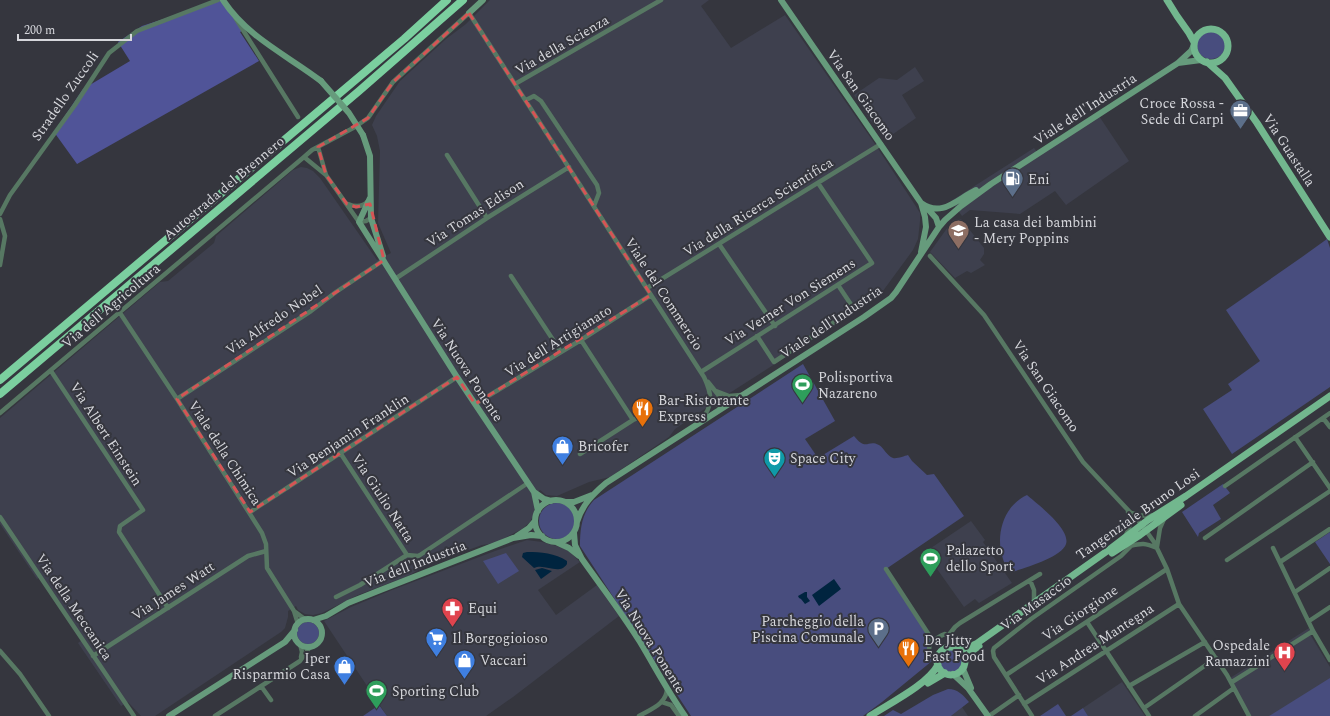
<svg xmlns="http://www.w3.org/2000/svg" width="1330" height="716" viewBox="0 0 1330 716" font-family="Spectral,serif">
<style>
.built{fill:#3e404e}
.green{fill:#484d7e}
.forest{fill:#505498}
.water{fill:#00243f}
.lines{fill:none;stroke-linecap:round;stroke-linejoin:round}
.street{stroke:#577863;stroke-width:4.5}
.secondary{stroke:#669b7c;stroke-width:6}
.primary{stroke:#72b78e;stroke-width:7}
.highway{stroke:#7bcf9f;stroke-width:8}
.secondary-bridge{stroke:#669b7c;stroke-width:6}
.marked{fill:none;stroke:#d65455;stroke-width:3;stroke-dasharray:8 5;stroke-linejoin:round}
.labels{text-anchor:middle;dominant-baseline:central;stroke-width:4;stroke-linejoin:round;paint-order:stroke}
.street-label{font-size:14px;fill:#d6d7dc;stroke:#35363e}
.poi-label{font-size:14px;fill:#d6d7dc;stroke:#35363e;text-anchor:start}
</style>
<rect width="100%" height="100%" fill="#35363e"/>
<path class="built" d="M 490,0 L 709,0 L 701,6 L 731,48 L 785,15 L 875,144 L 915,205 L 920,213 L 920,221 L 918,239 L 913,250 L 880,295 L 859,310 L 703,410 L 675,429 L 669,437 L 610,477 L 589,482 L 557,496 L 546,495 L 540,490 L 532,496 L 535,505 L 534,514 L 530,522 L 522,529 L 495,543 L 482,545 L 443,559 L 420,569 L 408,576 L 358,595 L 322,613 L 313,615 L 305,614 L 298,610 L 296,606 L 288,611 L 288,617 L 285,628 L 281,632 L 155,716 L 141,716 L 128,702 L 121,706 L 78,643 L 82,640 L 41,576 L 37,579 L 0,524 L 0,418 L 160,282 L 168,281 L 214,243 L 216,236 L 293,170 L 301,167 L 307,168 L 313,171 L 320,178 L 377,260 L 391,253 L 378,223 L 380,151 L 377,136 L 372,125 L 376,116 L 400,81 L 446,39 L 466,24 Z
M 915,67 L 924,81 L 902,95 L 916,118 L 886,139 L 870,120 L 854,95 L 879,78 L 897,80 Z
M 1097,113 L 1129,161 L 1066,205 L 1055,191 L 1020,214 L 970,210 L 962,216 L 951,201 L 1034,148 L 1037,152 Z
M 961,219 L 984,248 L 984,254 L 980,260 L 985,265 L 971,273 L 967,271 L 955,278 L 930,252 L 953,220 Z
M 971,521 L 985,540 L 983,542 L 1012,583 L 979,603 L 975,599 L 964,607 L 925,552 Z
M 527,540 L 542,542 L 560,547 L 569,551 L 580,562 L 538,590 L 556,615 L 597,585 L 619,616 L 513,697 L 486,716 L 387,716 L 324,621 L 351,607 L 392,590 L 495,551 Z
M 1309,628 L 1311,636 L 1330,667 L 1330,716 L 1250,716 L 1230,678 Z
M 1122,682 L 1145,716 L 1088,716 L 1083,708 Z
M 962,707 L 968,716 L 951,716 Z"/>
<path class="green" d="M1197 45a14 14 0 1 1 28 0a14 14 0 1 1-28 0Z
M 1327,239 L 1330,248 L 1330,387 L 1232,454 L 1203,409 L 1232,390 L 1228,384 L 1260,361 L 1226,310 L 1302,257 Z
M 803,364 L 835,421 L 805,439 L 818,458 L 854,436 C 867,452 867,439 879,445 C 884,448 887,456 893,458 C 897,459 904,456 908,455 L 912,461 L 927,475 L 934,474 L 964,516 L 886,569 L 932,640 L 927,647 L 933,655 L 932,661 L 882,702 L 863,716 L 691,716 L 580,546 C 580,528 582,513 594,500 Z
M 1223,484 L 1230,493 L 1213,505 L 1221,519 L 1199,533 L 1198,537 L 1182,512 Z
M 1027,495 C 1036,503 1071,529 1066,544 C 1062,557 1025,568 1012,572 C 1009,568 1004,564 1003,559 C 995,536 1003,506 1027,495 Z
M539 521a18 18 0 1 1 36 0a18 18 0 1 1-36 0Z
M 1330,532 L 1330,564 L 1315,542 Z
M 506,553 L 519,571 L 498,584 L 483,561 Z
M297 633a11 11 0 1 1 22 0a11 11 0 1 1-22 0Z
M940 661a11 11 0 1 1 22 0a11 11 0 1 1-22 0Z
M 1330,678 L 1330,716 L 1269,716 Z
M 948,689 C 958,689 963,695 969,702 L 951,716 L 884,716 L 893,710 L 901,714 L 933,695 Z
M 1058,704 L 1066,716 L 1040,716 Z
M 379,705 L 387,716 L 363,716 Z
M 1083,708 L 1088,716 L 1071,716 Z"/>
<path class="forest" d="M 222,0 L 244,30 L 240,32 L 259,61 L 77,164 L 54,132 L 83,89 L 130,61 L 118,42 L 142,26 Z"/>
<path class="water" d="M 527,552 C 541,552 555,553 567,561 L 567,564 C 559,576 545,563 534,568 L 522,557 L 523,553 Z
M 542,568 L 552,571 L 541,579 L 535,570 Z
M 834,579 L 841,589 L 819,606 L 812,595 Z
M 805,592 L 807,592 L 807,597 L 810,601 L 805,604 L 801,599 L 799,598 L 798,596 Z"/>
<g class="lines">
<path class="street" d="M 236,19 L 298,117
M 515,84 L 661,0
M 526,100 L 534,96 L 541,101 L 597,185 L 599,193 L 594,206
M 318,147 L 326,175 L 359,222 L 366,221 L 371,218
M 447,155 L 487,218
M 304,157 L 326,175
M 348,204 C 355,207 362,208 368,201
M 0,214 L 10,195 L 75,105 L 109,53 L 137,31 L 218,0
M 0,219 L 5,236 L 0,265
M 719,244 L 775,326
M 930,256 L 984,315 L 1083,462 L 1142,525 L 1154,542 L 1167,569 L 1179,604 L 1227,675 L 1249,716
M 511,276 L 561,352
M 395,279 L 487,218 L 569,167
M 647,288 L 881,144
M 120,313 L 177,399 L 262,533 L 266,544 L 267,568 L 294,611 L 298,624
M 757,336 L 774,362 L 854,309 L 838,285
M 581,340 L 633,420
M 51,371 L 143,510 L 120,526 L 119,532 L 168,608
M 701,372 L 872,263 L 818,183
M 708,382 L 720,397 L 722,408
M 716,391 L 729,396 L 741,395
M 711,398 L 715,403 L 722,408
M 177,399 L 311,311 L 336,292 L 384,260
M 475,404 L 581,340 L 651,295
M 0,413 L 304,157 L 312,150 L 355,127 L 368,118 L 393,82 L 469,13 L 704,377 C 712,394 714,406 700,421
M 1323,418 L 1330,427
M 1295,437 L 1330,488
M 341,454 L 407,555
M 580,454 L 633,420 L 641,417 L 650,410
M 1225,486 L 1330,413
M 250,512 L 457,377
M 1132,513 C 1140,516 1147,517 1154,515
M 0,517 L 134,716
M 1126,535 C 1130,527 1132,520 1128,512
M 1205,538 L 1313,462
M 1130,546 C 1142,543 1145,543 1157,548
M 1157,547 L 1160,528 L 1164,519
M 1273,548 L 1313,631 L 1330,660
M 407,555 L 418,556 L 420,555 L 528,483
M 1227,560 L 1330,491
M 1280,562 L 1330,529
M 886,569 L 933,641
M 1030,580 L 1034,590 L 1034,602
M 1295,592 L 1330,568
M 336,597 L 360,585 L 407,555
M 294,611 L 306,620
M 1309,621 L 1330,607
M 1087,622 L 1149,716
M 948,636 L 955,627 L 960,623 L 1040,574
M 300,644 L 302,652 L 301,657
M 0,651 L 20,674 L 49,716
M 93,656 L 248,556 L 266,551
M 937,661 C 930,652 924,647 936,639 C 939,637 941,635 945,634 L 948,636 L 954,647
M 1006,675 L 1167,569
M 1232,682 L 1313,631
M 261,686 L 271,700
M 1129,686 L 1205,642
M 662,702 L 671,705 L 679,716
M 1024,704 L 1179,604
M 1144,708 L 1216,658
M 215,716 L 300,661 L 310,647
M 639,716 C 651,709 667,704 667,688
M 989,716 L 1019,695
M 1032,716 L 994,657 L 993,651 L 994,648 L 1031,619 L 1121,556 L 1132,545
M 1195,716 L 1234,688"/>
<path class="secondary" d="M 223,0 C 247,37 287,55 321,81
M 781,0 L 921,203 L 925,217 L 926,227 L 921,252
M 469,13 L 483,0
M 1178,63 L 1201,60
M 363,135 L 370,156 L 371,218 L 383,256
M 370,198 L 359,222 L 457,377 L 534,492 L 538,511
M 921,203 C 942,218 957,199 976,190
M 926,207 L 936,218 L 939,227
M 534,492 L 544,499 L 551,501
M535 521a21 21 0 1 1 42 0a21 21 0 1 1-42 0Z
M 565,502 L 574,502 L 592,495
M 577,522 C 582,505 593,494 606,483 L 864,317 L 891,298 L 896,292 L 939,227 L 945,220 L 961,206 L 991,184 L 1178,63 L 1191,51 L 1194,45
M 574,533 L 575,545 L 582,559 C 601,586 622,613 640,642 C 655,667 668,692 685,716
M 517,536 L 529,528 L 535,521
M 556,542 L 569,548 L 579,556
M294 633a14 14 0 1 1 28 0a14 14 0 1 1-28 0Z
M 313,620 L 326,616 L 348,603 L 378,591 L 513,538 L 531,535 L 542,536
M 963,669 L 971,688
M 953,674 L 968,688 L 988,716
M 169,716 L 285,642 L 295,630"/>
<path class="primary" d="M 1167,0 L 1177,16 L 1189,33 L 1194,42
M1194 46a17 17 0 1 1 34 0a17 17 0 1 1-34 0Z
M 1207,62 L 1225,78 L 1257,123 L 1330,237
M 1112,553 L 1140,535 L 1181,505
M937 661a14 14 0 1 1 28 0a14 14 0 1 1-28 0Z
M 959,649 L 970,647 L 976,644 L 1110,549 L 1148,520 L 1186,496 L 1330,396
M 965,660 L 972,651 L 979,646
M 928,683 L 945,673
M 870,716 C 890,703 927,685 938,665"/>
<path class="highway" d="M 0,380 L 404,39 L 447,0
M 0,394 L 359,91 L 463,0"/>
<path class="secondary-bridge" d="M 321,81 L 349,113 L 363,135"/>
</g>
<path class="marked" d="M 469,13 L 651,295 L 475,404 L 457,377 L 250,512 L 177,399 L 384,260 L 370,204 L 356,207 L 347,204 L 326,175 L 318,147 L 368,118 L 393,82 Z"/>
<defs>
<symbol id="office-pin" viewBox="-11 -11 22 30"><path d="M0 17L-7.5 6A9.5 9.5 0 1 1 7.5 6Z" fill="#5c6f8a" stroke="#35363e"/><path d="M-6-3h4V-5.5h4V-3h4V5H-6ZM-1-4.5V-3h2v-1.5ZM-6 0V1H6V0Z" fill="#fff"/></symbol>
<symbol id="fuel-pin" viewBox="-11 -11 22 30"><path d="M0 17L-7.5 6A9.5 9.5 0 1 1 7.5 6Z" fill="#5c6f8a" stroke="#35363e"/><path d="M-5.5-6h7V0h2V4h1.3V-2.5L3-4.5l.8-.8L6-3V5H2.5V1h-1V6h-7ZM-4.2-4.7v3.2H.2V-4.7Z" fill="#fff"/></symbol>
<symbol id="school-pin" viewBox="-11 -11 22 30"><path d="M0 17L-7.5 6A9.5 9.5 0 1 1 7.5 6Z" fill="#8d6e63" stroke="#35363e"/><path d="M0-5L7-2L0 1L-7-2ZM-4 1L0 2.5L4 1V4Q0 6-4 4Z" fill="#fff"/></symbol>
<symbol id="stadium-pin" viewBox="-11 -11 22 30"><path d="M0 17L-7.5 6A9.5 9.5 0 1 1 7.5 6Z" fill="#2e9e5b" stroke="#35363e"/><path d="M0-5a6.5 5 0 1 0 0 10a6.5 5 0 1 0 0-10ZM-3.5-1.8h7v3.6h-7Z" fill="#fff"/></symbol>
<symbol id="restaurant-pin" viewBox="-11 -11 22 30"><path d="M0 17L-7.5 6A9.5 9.5 0 1 1 7.5 6Z" fill="#e8710a" stroke="#35363e"/><path d="M-5-6h1v4h1v-4h1v4h1v-4h1v5L-1.5 .5V6h-2V.5L-5-1ZM5-6V6H3V1.5H1.5Q1.5-4 5-6Z" fill="#fff"/></symbol>
<symbol id="shop-pin" viewBox="-11 -11 22 30"><path d="M0 17L-7.5 6A9.5 9.5 0 1 1 7.5 6Z" fill="#3f7fe0" stroke="#35363e"/><path d="M-5-2.5h2.3a2.7 3.5 0 0 1 5.4 0H5L5.5 6h-11ZM-1.5-2.5h3a1.5 2.3 0 0 0-3 0Z" fill="#fff"/></symbol>
<symbol id="theatre-pin" viewBox="-11 -11 22 30"><path d="M0 17L-7.5 6A9.5 9.5 0 1 1 7.5 6Z" fill="#0f9aa8" stroke="#35363e"/><path d="M-5-5.5Q0-4 5-5.5V0Q5 5 0 6Q-5 5-5 0ZM-3.3-2.5H-1v1.5H-3.3ZM1-2.5H3.3v1.5H1ZM-2.8 1Q0 5.5 2.8 1Z" fill="#fff"/></symbol>
<symbol id="pharmacy-pin" viewBox="-11 -11 22 30"><path d="M0 17L-7.5 6A9.5 9.5 0 1 1 7.5 6Z" fill="#e0444e" stroke="#35363e"/><path d="M-2-6h4v4h4v4h-4v4h-4v-4h-4v-4h4Z" fill="#fff"/></symbol>
<symbol id="parking-pin" viewBox="-11 -11 22 30"><path d="M0 17L-7.5 6A9.5 9.5 0 1 1 7.5 6Z" fill="#5c6f8a" stroke="#35363e"/><path d="M-3.5-5.5H1a3.5 3.5 0 0 1 0 7H-1V5.5H-3.5ZM-1-3.4V-.6H.8a1.4 1.4 0 0 0 0-2.8Z" fill="#fff"/></symbol>
<symbol id="supermarket-pin" viewBox="-11 -11 22 30"><path d="M0 17L-7.5 6A9.5 9.5 0 1 1 7.5 6Z" fill="#3f7fe0" stroke="#35363e"/><path d="M-6-5.5h2.5l.6 2H6L4.5 2H-2.5L-4.4-4H-6ZM-1.5 3.2a1.3 1.3 0 1 0 .1 0ZM3 3.2a1.3 1.3 0 1 0 .1 0Z" fill="#fff"/></symbol>
<symbol id="hospital-pin" viewBox="-11 -11 22 30"><path d="M0 17L-7.5 6A9.5 9.5 0 1 1 7.5 6Z" fill="#e0444e" stroke="#35363e"/><path d="M-5-5h3v3.5h4V-5h3V5h-3V1.5h-4V5h-3Z" fill="#fff"/></symbol>
</defs>
<g fill-rule="evenodd">
<use href="#office-pin" x="1228" y="98" width="25" height="34"/>
<use href="#fuel-pin" x="1000" y="166" width="25" height="34"/>
<use href="#school-pin" x="946" y="218" width="25" height="34"/>
<use href="#stadium-pin" x="790" y="372" width="25" height="34"/>
<use href="#restaurant-pin" x="630" y="396" width="25" height="34"/>
<use href="#shop-pin" x="550" y="434" width="25" height="34"/>
<use href="#theatre-pin" x="762" y="446" width="25" height="34"/>
<use href="#stadium-pin" x="918" y="546" width="25" height="34"/>
<use href="#pharmacy-pin" x="440" y="596" width="25" height="34"/>
<use href="#parking-pin" x="866" y="616" width="25" height="34"/>
<use href="#supermarket-pin" x="424" y="626" width="25" height="34"/>
<use href="#restaurant-pin" x="896" y="636" width="25" height="34"/>
<use href="#hospital-pin" x="1272" y="640" width="25" height="34"/>
<use href="#shop-pin" x="452" y="648" width="25" height="34"/>
<use href="#shop-pin" x="332" y="654" width="25" height="34"/>
<use href="#stadium-pin" x="364" y="678" width="25" height="34"/>
</g>
<g class="labels">
<g class="street-label">
<text transform="translate(562 45) rotate(-30)">Via della Scienza</text>
<text transform="translate(861 95) rotate(55)">Via San Giacomo</text>
<text transform="translate(65 96) rotate(-55)">Stradello Zuccoli</text>
<text transform="translate(1085 109) rotate(-33)">Viale dell'Industria</text>
<text transform="translate(1289 150) rotate(57)">Via Guastalla</text>
<text transform="translate(224 188) rotate(-40)">Autostrada del Brennero</text>
<text transform="translate(758 207) rotate(-32)">Via della Ricerca Scientifica</text>
<text transform="translate(475 213) rotate(-33)">Via Tomas Edison</text>
<text transform="translate(664 294) rotate(57)">Viale del Commercio</text>
<text transform="translate(790 302) rotate(-32)">Via Verner Von Siemens</text>
<text transform="translate(111 306) rotate(-40)">Via dell'Agricoltura</text>
<text transform="translate(274 320) rotate(-34)">Via Alfredo Nobel</text>
<text transform="translate(831 322) rotate(-34)">Viale dell'Industria</text>
<text transform="translate(558 341) rotate(-32)">Via dell'Artigianato</text>
<text transform="translate(467 370) rotate(57)">Via Nuova Ponente</text>
<text transform="translate(1046 386) rotate(56)">Via San Giacomo</text>
<text transform="translate(106 434) rotate(57)">Via Albert Einstein</text>
<text transform="translate(348 436) rotate(-33)">Via Benjamin Franklin</text>
<text transform="translate(225 453) rotate(57)">Viale della Chimica</text>
<text transform="translate(383 498) rotate(57)">Via Giulio Natta</text>
<text transform="translate(1138 514) rotate(-35)">Tangenziale Bruno Losi</text>
<text transform="translate(415 564) rotate(-21)">Via dell'Industria</text>
<text transform="translate(173 591) rotate(-33)">Via James Watt</text>
<text transform="translate(1036 603) rotate(-36)">Via Masaccio</text>
<text transform="translate(74 607) rotate(56)">Via della Meccanica</text>
<text transform="translate(1080 613) rotate(-34)">Via Giorgione</text>
<text transform="translate(650 641) rotate(58)">Via Nuova Ponente</text>
<text transform="translate(1095 644) rotate(-33)">Via Andrea Mantegna</text>
</g>
<g class="poi-label">
<text x="1224" y="103" text-anchor="end">Croce Rossa -<tspan x="1224" dy="16">Sede di Carpi</tspan></text>
<text x="1028" y="179">Eni</text>
<text x="974" y="222">La casa dei bambini<tspan x="974" dy="16">- Mery Poppins</tspan></text>
<text x="818" y="377">Polisportiva<tspan x="818" dy="16">Nazareno</tspan></text>
<text x="658" y="400">Bar-Ristorante<tspan x="658" dy="16">Express</tspan></text>
<text x="578" y="446">Bricofer</text>
<text x="790" y="458">Space City</text>
<text x="946" y="550">Palazetto<tspan x="946" dy="16">dello Sport</tspan></text>
<text x="468" y="608">Equi</text>
<text x="864" y="621" text-anchor="end">Parcheggio della<tspan x="864" dy="16">Piscina Comunale</tspan></text>
<text x="452" y="638">Il Borgogioioso</text>
<text x="924" y="640">Da Jitty<tspan x="924" dy="16">Fast Food</tspan></text>
<text x="1270" y="645" text-anchor="end">Ospedale<tspan x="1270" dy="16">Ramazzini</tspan></text>
<text x="330" y="658" text-anchor="end">Iper<tspan x="330" dy="16">Risparmio Casa</tspan></text>
<text x="480" y="660">Vaccari</text>
<text x="392" y="691">Sporting Club</text>
</g>
</g>
<path d="M18 34v6h113v-6" fill="none" stroke="#d6d7dc" stroke-width="2"/>
<text x="24" y="34" font-size="12" fill="#d6d7dc" stroke="#35363e" stroke-width="3" paint-order="stroke">200 m</text>
</svg>
